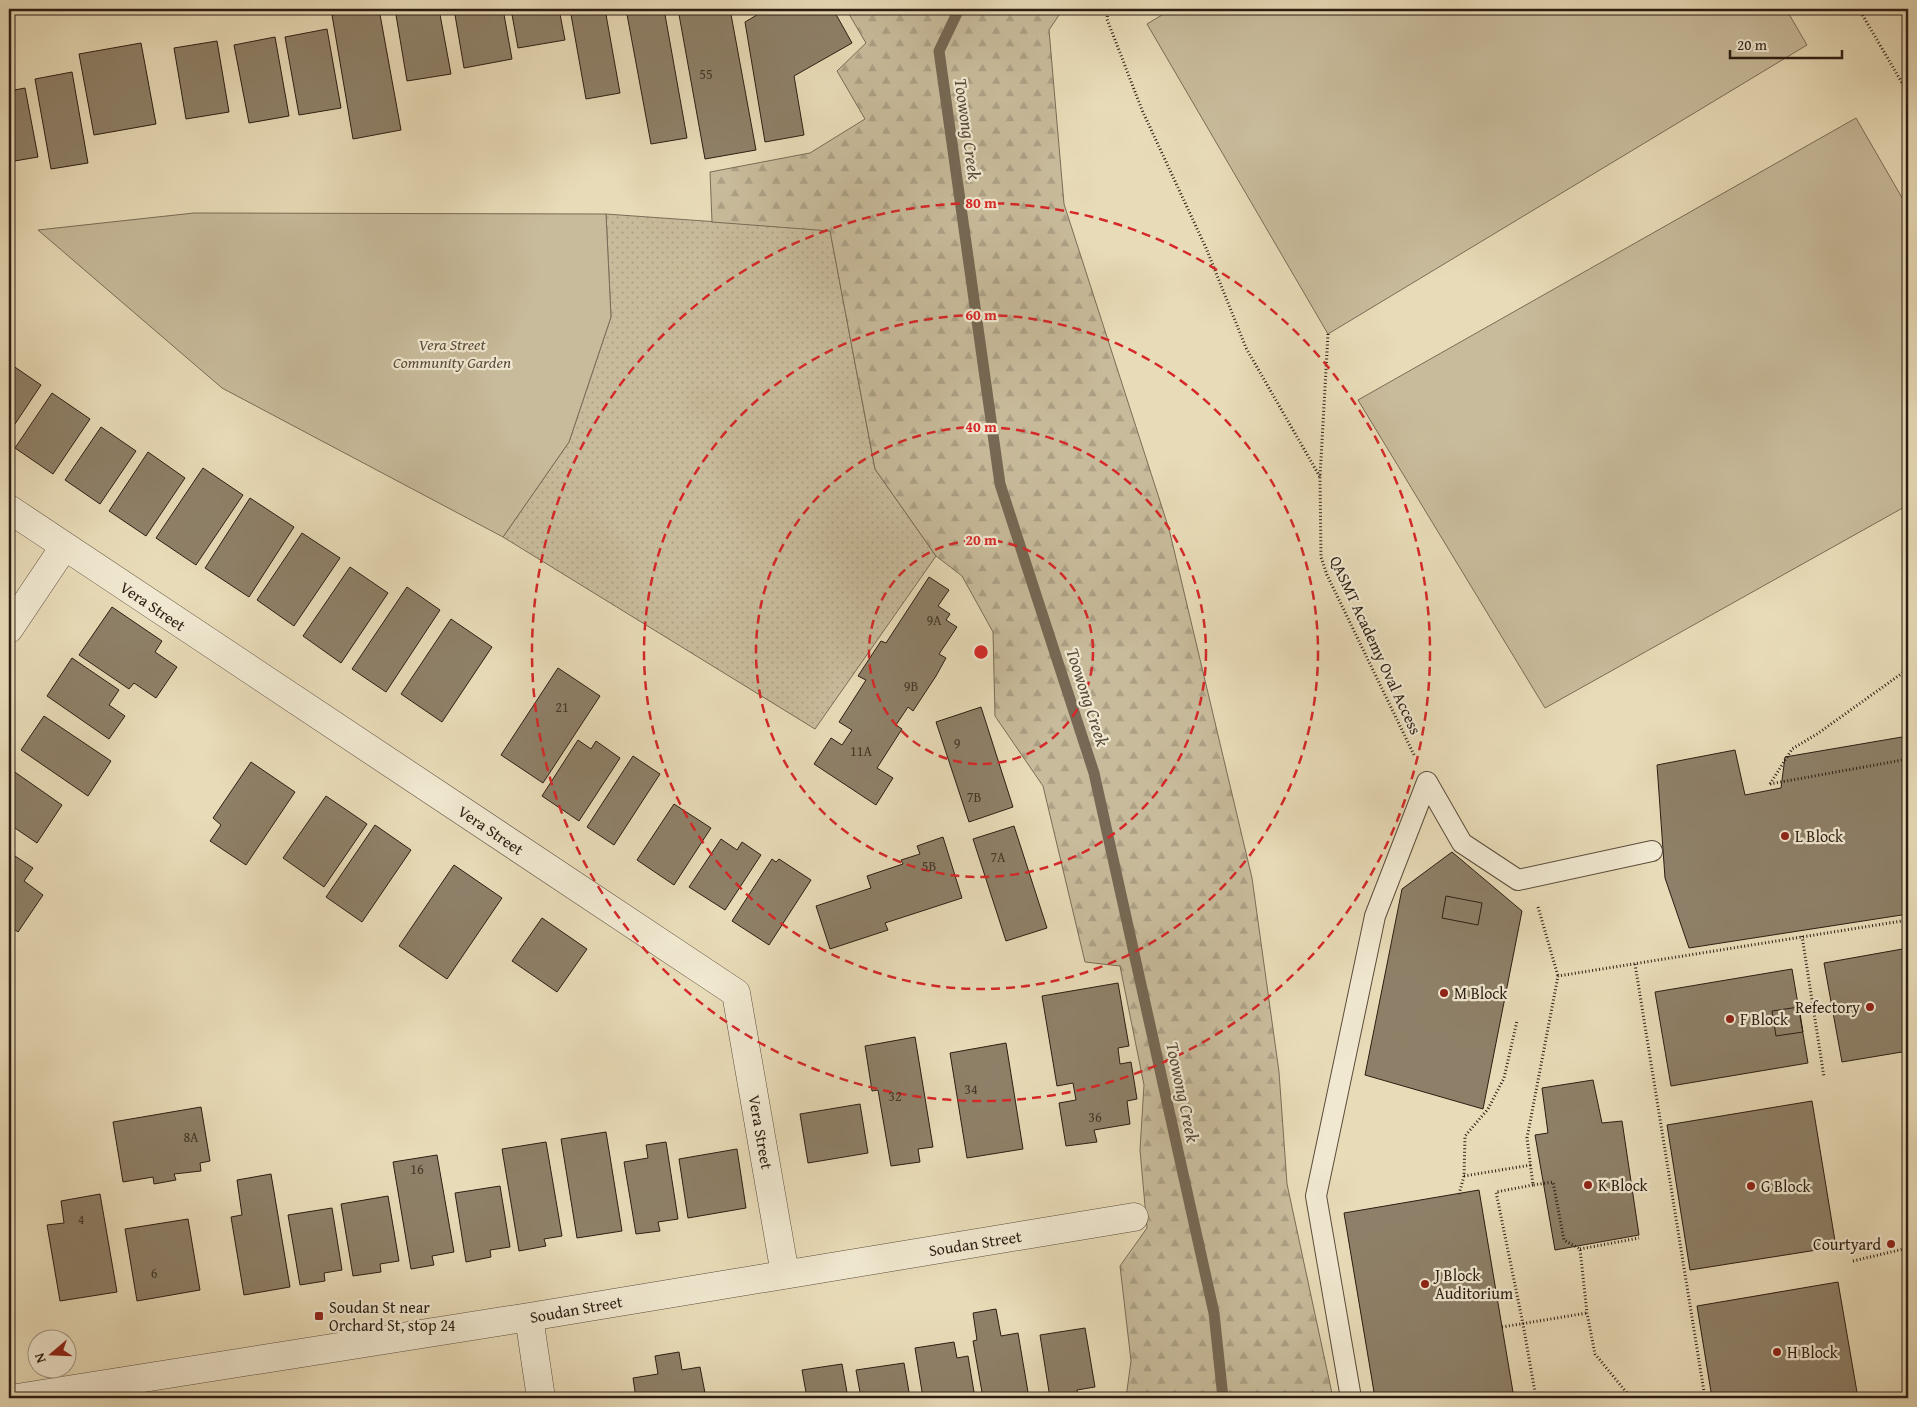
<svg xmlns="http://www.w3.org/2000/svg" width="1917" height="1407" viewBox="0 0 1917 1407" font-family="'Gentium Book Plus',serif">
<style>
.grass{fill:url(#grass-dots);stroke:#7a6c57}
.forest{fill:url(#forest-firs);stroke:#7a6c57}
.green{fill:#c8bb9b;stroke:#7a6c57}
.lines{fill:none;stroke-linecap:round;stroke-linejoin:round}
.stream{stroke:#766854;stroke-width:11}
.building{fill:#8e8068;stroke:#2c1d13}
.lane-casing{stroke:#5b4c3c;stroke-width:22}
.street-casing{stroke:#5b4c3c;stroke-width:29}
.path{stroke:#2c1d13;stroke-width:3;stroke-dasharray:1 2.5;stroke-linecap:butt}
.lane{stroke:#f0e8d0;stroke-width:20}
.street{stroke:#f0e8d0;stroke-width:28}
.ring{fill:none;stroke:#d62828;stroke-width:2.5;stroke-dasharray:9 6}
.poi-dot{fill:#8f2418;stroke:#f0e8d0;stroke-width:2}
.labels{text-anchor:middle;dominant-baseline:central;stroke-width:4.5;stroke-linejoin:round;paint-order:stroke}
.number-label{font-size:14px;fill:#443628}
.park-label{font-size:16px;font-style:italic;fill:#5b4c3c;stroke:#f0e8d0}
.street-label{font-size:16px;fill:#2c1d13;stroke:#f0e8d0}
.poi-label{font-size:16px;fill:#2c1d13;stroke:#f0e8d0;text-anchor:start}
.water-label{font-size:18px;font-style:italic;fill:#574939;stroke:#f0e8d0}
.centre{fill:#d62828;stroke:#f0e8d0;stroke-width:2.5}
.ring-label{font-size:15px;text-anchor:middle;font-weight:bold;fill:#d62828;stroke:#f0e8d0;stroke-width:4.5;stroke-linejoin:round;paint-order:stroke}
</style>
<defs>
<pattern id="grass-dots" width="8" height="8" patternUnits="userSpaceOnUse" patternTransform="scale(1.25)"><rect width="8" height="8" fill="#c8bb9b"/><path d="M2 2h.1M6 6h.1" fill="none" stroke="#aca085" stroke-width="1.8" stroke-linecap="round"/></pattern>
<pattern id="forest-firs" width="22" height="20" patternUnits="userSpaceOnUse" patternTransform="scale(1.25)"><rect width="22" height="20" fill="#c8bb9b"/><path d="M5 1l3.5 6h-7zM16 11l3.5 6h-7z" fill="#aca085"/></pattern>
</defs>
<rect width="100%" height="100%" fill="#e8dbb7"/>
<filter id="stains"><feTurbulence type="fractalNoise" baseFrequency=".004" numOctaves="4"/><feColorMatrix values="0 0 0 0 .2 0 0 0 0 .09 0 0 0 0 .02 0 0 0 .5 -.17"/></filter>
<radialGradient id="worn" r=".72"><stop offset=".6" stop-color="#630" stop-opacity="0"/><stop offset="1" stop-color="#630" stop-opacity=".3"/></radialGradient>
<path class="grass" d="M 606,214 L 830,230 L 875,469 L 936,556 L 815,729 L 503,537 L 569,442 L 611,317 Z"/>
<path class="forest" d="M 846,9 L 1063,9 L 1049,30 L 1064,204 L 1169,529 L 1252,878 L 1279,1072 L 1287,1184 L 1333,1398 L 1126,1398 L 1131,1361 L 1120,1266 L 1147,1228 L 1140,1150 L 1144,1085 L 1120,966 L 1085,962 L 1043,786 L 995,716 L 993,632 L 962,576 L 936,556 L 875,469 L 830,231 L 712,222 L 710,172 L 810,153 L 865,119 L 837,71 L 866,43 Z"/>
<path class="green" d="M 1172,9 L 1786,9 L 1807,45 L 1328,334 L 1147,24 Z
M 1856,118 L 1908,208 L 1908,505 L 1545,708 L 1358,400 Z
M 194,213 L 606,214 L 611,317 L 569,442 L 503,537 L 222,388 L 38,230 Z"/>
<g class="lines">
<path class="stream" d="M 959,9 L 939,51 L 1000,484 L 1094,773 L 1214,1313 L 1223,1398"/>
</g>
<path class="building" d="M 370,9 L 379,9 L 401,130 L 353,139 L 332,15 Z
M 395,9 L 439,9 L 451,74 L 407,81 Z
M 454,9 L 503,9 L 512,59 L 464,68 Z
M 511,9 L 559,9 L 565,40 L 518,48 Z
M 570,9 L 605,9 L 620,93 L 586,99 Z
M 626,9 L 664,9 L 687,138 L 651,144 Z
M 678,9 L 730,9 L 756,150 L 705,159 Z
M 767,9 L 833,9 L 852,43 L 794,76 L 804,135 L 765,142 L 745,22 Z
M 327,29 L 341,108 L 299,115 L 285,37 Z
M 275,37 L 289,116 L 249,123 L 234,45 Z
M 217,41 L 229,112 L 186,119 L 174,48 Z
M 141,43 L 156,124 L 94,135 L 79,54 Z
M 72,72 L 88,163 L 51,169 L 35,79 Z
M 25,88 L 38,157 L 9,162 L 9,91 Z
M 9,363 L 41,385 L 9,433 Z
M 52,393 L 90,419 L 53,474 L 15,448 Z
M 101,427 L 136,451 L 100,504 L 65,480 Z
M 148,452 L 185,478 L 146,536 L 109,511 Z
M 203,468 L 243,495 L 196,565 L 156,538 Z
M 250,498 L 294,527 L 249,597 L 205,568 Z
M 302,533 L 340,558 L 294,626 L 257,600 Z
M 350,567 L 388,593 L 341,663 L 303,636 Z
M 929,577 L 949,590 L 938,606 L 950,614 L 946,620 L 957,627 L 939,654 L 946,658 L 936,676 L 913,711 L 908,707 L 896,725 L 902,729 L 877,768 L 893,778 L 876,805 L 814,764 L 831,738 L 842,745 L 852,730 L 839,722 L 866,680 L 858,676 L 881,641 L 886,643 Z
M 407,587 L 440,610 L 386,692 L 352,669 Z
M 112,607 L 162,641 L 155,652 L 177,667 L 156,698 L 134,683 L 129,689 L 79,655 Z
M 451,619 L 492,647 L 442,722 L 401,694 Z
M 72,658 L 119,690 L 109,705 L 125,716 L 109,739 L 47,696 Z
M 558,668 L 600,696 L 543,783 L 501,755 Z
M 981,707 L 1013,807 L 969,822 L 936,722 Z
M 44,716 L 111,761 L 88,796 L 21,750 Z
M 1908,736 L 1908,914 L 1689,948 L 1665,878 L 1657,765 L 1735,750 L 1745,795 L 1781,788 L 1785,757 Z
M 578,740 L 591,749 L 596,741 L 620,758 L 579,821 L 542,796 Z
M 633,756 L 660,774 L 614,845 L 587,827 Z
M 251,762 L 295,792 L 246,865 L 210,841 L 221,825 L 213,818 Z
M 9,768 L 62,805 L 37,843 L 9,824 Z
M 326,796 L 367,824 L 324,887 L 283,858 Z
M 674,804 L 711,828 L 674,885 L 637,860 Z
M 375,825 L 411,850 L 362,922 L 326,897 Z
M 1014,826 L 1047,928 L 1006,941 L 973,839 Z
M 943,837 L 962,898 L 885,923 L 888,930 L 830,949 L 816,906 L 871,888 L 867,876 L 903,864 L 901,860 L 920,854 L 917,846 Z
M 721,839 L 737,850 L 742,842 L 761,855 L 725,910 L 689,887 Z
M 9,852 L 33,868 L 24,881 L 43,895 L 18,932 L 9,925 Z
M 1452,852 L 1522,911 L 1483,1109 L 1365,1075 L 1402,889 Z
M 772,859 L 776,862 L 779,859 L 811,880 L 769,945 L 732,921 Z
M 454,865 L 502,898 L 447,979 L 399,946 Z
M 1446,896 L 1482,903 L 1478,925 L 1442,918 Z
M 542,918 L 587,949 L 557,992 L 512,961 Z
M 1908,948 L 1908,1051 L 1842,1062 L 1824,963 Z
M 1792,969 L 1808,1063 L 1671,1086 L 1655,992 Z
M 1118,983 L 1129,1046 L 1118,1048 L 1120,1064 L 1131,1062 L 1137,1099 L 1127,1101 L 1130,1124 L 1094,1130 L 1097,1142 L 1066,1146 L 1059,1103 L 1076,1100 L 1073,1083 L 1057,1086 L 1042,996 Z
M 1799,1007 L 1803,1032 L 1776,1036 L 1772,1011 Z
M 915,1037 L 933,1147 L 918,1149 L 920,1162 L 891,1166 L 878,1090 L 872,1091 L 865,1046 Z
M 1006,1043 L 1023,1149 L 967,1158 L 950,1053 Z
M 1593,1080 L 1602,1123 L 1622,1121 L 1639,1235 L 1555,1250 L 1535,1135 L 1548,1133 L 1542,1088 Z
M 1812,1101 L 1836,1247 L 1690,1270 L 1667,1125 Z
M 860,1104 L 868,1153 L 808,1163 L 800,1114 Z
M 201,1107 L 210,1161 L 200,1163 L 201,1171 L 174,1174 L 176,1180 L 154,1184 L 153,1177 L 123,1182 L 113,1122 Z
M 606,1132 L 622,1231 L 577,1238 L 561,1139 Z
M 546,1142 L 562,1236 L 544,1239 L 546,1246 L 519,1251 L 502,1149 Z
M 666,1142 L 678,1219 L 658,1222 L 660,1231 L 636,1234 L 624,1162 L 648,1158 L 646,1145 Z
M 737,1149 L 746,1208 L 688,1218 L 679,1159 Z
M 437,1155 L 454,1252 L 432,1256 L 434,1265 L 411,1269 L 393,1162 Z
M 271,1174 L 290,1287 L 244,1295 L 231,1217 L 242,1215 L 237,1180 Z
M 500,1186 L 510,1247 L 490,1250 L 491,1257 L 466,1262 L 455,1193 Z
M 1479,1190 L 1514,1398 L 1375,1398 L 1344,1213 Z
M 100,1194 L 117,1292 L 60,1301 L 47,1225 L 64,1223 L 61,1201 Z
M 388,1196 L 399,1261 L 380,1264 L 381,1272 L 353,1276 L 341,1204 Z
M 332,1208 L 342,1270 L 324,1273 L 325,1281 L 300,1285 L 288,1215 Z
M 188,1219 L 200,1290 L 137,1301 L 125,1229 Z
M 1838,1282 L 1858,1398 L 1712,1398 L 1697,1306 Z
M 996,1309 L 1001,1336 L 1018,1333 L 1029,1398 L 983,1398 L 973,1341 L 977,1340 L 973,1313 Z
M 1085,1328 L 1095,1387 L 1077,1390 L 1078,1398 L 1050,1398 L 1040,1335 Z
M 954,1342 L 957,1358 L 968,1356 L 975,1398 L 923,1398 L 915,1348 Z
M 679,1352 L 682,1370 L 700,1367 L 706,1398 L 636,1398 L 633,1378 L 658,1374 L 655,1356 Z
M 904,1363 L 910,1398 L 861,1398 L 856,1370 Z
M 842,1364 L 848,1398 L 807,1398 L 802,1370 Z"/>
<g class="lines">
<defs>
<path id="lane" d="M 1427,782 L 1462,843 L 1518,880 L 1652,851
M 1351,1398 L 1316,1196 L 1375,916 L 1427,782"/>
<path id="street" d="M 9,509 L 736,993 L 785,1274
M 9,629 L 64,547
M 529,1317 L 541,1398
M 17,1398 L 529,1317 L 1134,1217"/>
</defs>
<use href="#lane" class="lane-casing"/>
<use href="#street" class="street-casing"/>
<path class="path" d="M 1108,9 L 1107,19 L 1142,110 L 1206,248 L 1246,348 L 1320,477
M 1859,9 L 1908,93
M 1328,334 L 1320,477 L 1321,557 L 1327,575 L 1415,757
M 1770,784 L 1792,749 L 1817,734 L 1908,669
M 1770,784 L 1908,759
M 1538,907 L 1558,976
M 1802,936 L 1824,1077
M 1635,964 L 1705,1398
M 1464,1176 L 1531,1165
M 1533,1185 L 1496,1192 L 1523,1324 L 1536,1398
M 1459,1194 L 1464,1176 L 1465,1136 L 1488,1109 L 1504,1078 L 1517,1021
M 1580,1249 L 1639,1238
M 1853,1261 L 1908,1248
M 1502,1327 L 1587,1313
M 1631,1398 L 1595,1354 L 1587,1313 L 1580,1249 L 1564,1240 L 1553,1182 L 1533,1185 L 1527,1138 L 1558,976 L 1908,920"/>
<use href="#lane" class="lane"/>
<use href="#street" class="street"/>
</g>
<g class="ring">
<circle cx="981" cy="652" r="112"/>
<circle cx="981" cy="652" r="225"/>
<circle cx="981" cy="652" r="337"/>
<circle cx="981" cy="652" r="449"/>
</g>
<g class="poi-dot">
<circle cx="1785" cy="836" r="5"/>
<circle cx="1444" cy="993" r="5"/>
<circle cx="1870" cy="1007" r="5"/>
<circle cx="1730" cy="1019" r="5"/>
<circle cx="1588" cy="1185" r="5"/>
<circle cx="1751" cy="1186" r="5"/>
<circle cx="1891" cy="1244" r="5"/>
<circle cx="1425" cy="1284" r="5"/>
<rect x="314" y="1311" width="10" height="10" rx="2.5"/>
<circle cx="1777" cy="1352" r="5"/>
</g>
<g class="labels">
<g class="number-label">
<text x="706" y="74">55</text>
<text x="934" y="620">9A</text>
<text x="911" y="686">9B</text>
<text x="562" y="707">21</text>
<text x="957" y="743">9</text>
<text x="861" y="751">11A</text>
<text x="974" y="797">7B</text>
<text x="998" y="857">7A</text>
<text x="929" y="866">5B</text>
<text x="971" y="1089">34</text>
<text x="895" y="1096">32</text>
<text x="1095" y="1117">36</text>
<text x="191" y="1137">8A</text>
<text x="417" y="1169">16</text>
<text x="81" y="1219">4</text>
<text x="154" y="1273">6</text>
</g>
<g class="park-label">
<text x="452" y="344">Vera Street<tspan x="452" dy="18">Community Garden</tspan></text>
</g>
<g class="street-label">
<text transform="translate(153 606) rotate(34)">Vera Street</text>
<text transform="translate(1376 645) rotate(65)">QASMT Academy Oval Access</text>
<text transform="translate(491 830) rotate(34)">Vera Street</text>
<text transform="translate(761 1132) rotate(80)">Vera Street</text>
<text transform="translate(975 1243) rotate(-9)">Soudan Street</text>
<text transform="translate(576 1309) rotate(-10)">Soudan Street</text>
</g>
<g class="poi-label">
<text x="1795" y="836">L Block</text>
<text x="1454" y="993">M Block</text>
<text x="1860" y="1007" text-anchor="end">Refectory</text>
<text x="1740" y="1019">F Block</text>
<text x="1598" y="1185">K Block</text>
<text x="1761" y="1186">G Block</text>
<text x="1881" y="1244" text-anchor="end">Courtyard</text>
<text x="1435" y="1275">J Block<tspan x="1435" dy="18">Auditorium</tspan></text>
<text x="329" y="1307">Soudan St near<tspan x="329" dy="18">Orchard St, stop 24</tspan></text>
<text x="1787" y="1352">H Block</text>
</g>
<g class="water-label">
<text transform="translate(968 129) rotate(82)">Toowong Creek</text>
<text transform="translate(1088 697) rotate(72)">Toowong Creek</text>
<text transform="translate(1183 1092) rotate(78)">Toowong Creek</text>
</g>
</g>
<circle cx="981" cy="652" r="8" class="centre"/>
<g class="ring-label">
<text x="981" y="208">80 m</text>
<text x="981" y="320">60 m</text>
<text x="981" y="432">40 m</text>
<text x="981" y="545">20 m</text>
</g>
<rect width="1917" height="1407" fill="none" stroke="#e8dbb7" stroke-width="30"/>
<rect x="10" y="10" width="1897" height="1387" fill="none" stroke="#2c1d13" stroke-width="2.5"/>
<rect x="15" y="15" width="1887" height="1377" fill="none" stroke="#2c1d13"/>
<g transform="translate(52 1354) rotate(251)"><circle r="24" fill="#f0e8d0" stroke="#a29784"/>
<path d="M0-4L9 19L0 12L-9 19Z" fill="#8f2418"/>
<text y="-8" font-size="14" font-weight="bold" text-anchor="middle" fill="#2c1d13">N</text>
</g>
<path d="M1730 50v8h112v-8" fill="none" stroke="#2c1d13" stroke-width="2.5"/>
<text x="1737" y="50" font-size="15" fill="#2c1d13" stroke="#f0e8d0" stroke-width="4" paint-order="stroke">20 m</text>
<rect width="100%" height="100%" filter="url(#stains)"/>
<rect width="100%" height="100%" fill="url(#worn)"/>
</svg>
